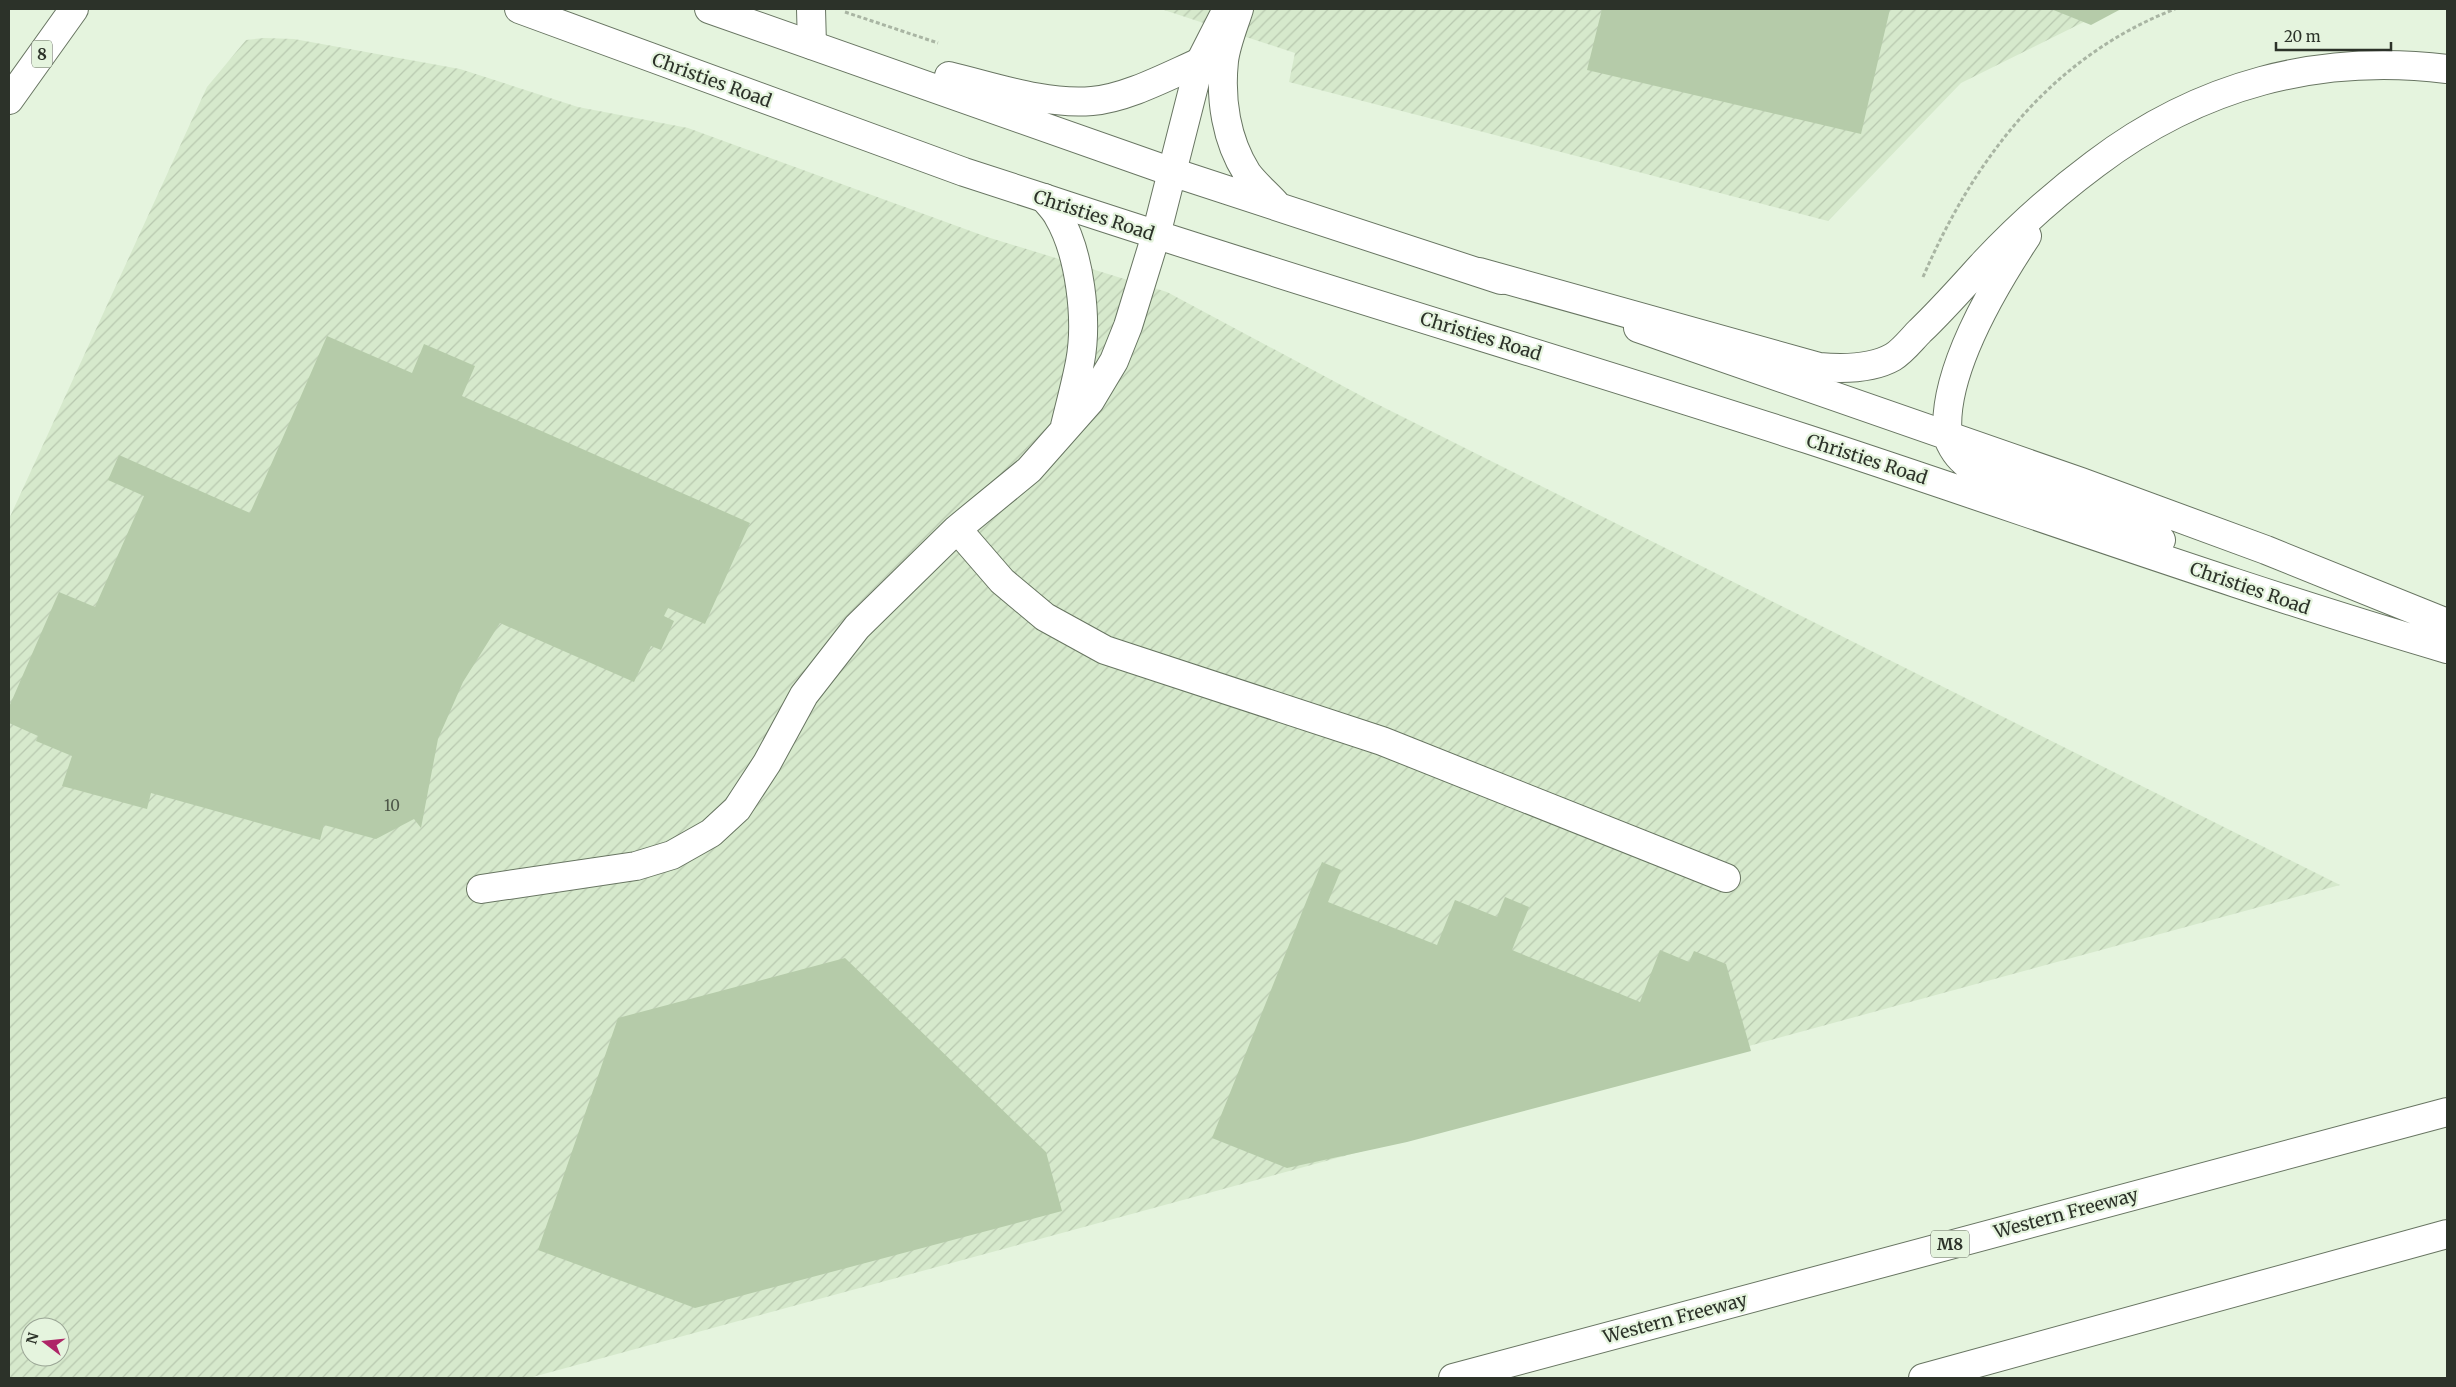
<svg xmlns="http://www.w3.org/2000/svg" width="2456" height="1387" viewBox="0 0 2456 1387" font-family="Merriweather,serif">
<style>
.industrial{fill:url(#industrial-furrows);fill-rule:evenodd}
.building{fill:#b5cba9}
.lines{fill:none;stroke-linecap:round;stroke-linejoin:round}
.minor-casing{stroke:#687562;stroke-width:30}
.major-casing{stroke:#687562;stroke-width:30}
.highway-casing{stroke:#687562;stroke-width:30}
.path{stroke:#a9b5a3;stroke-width:3;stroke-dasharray:4 2.5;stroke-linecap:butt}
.minor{stroke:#fff;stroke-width:28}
.major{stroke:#fff;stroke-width:28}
.highway{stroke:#fff;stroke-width:28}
.labels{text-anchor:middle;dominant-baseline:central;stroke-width:4.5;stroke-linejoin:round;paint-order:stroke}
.number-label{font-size:15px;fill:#4e5849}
.shield{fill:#e5f4de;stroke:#646c5f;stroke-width:1}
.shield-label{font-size:16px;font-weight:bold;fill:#2c3229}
.street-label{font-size:18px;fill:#2c3229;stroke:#e5f4de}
</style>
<defs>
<pattern id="industrial-furrows" width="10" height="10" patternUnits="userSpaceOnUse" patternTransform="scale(1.25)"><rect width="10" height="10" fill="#d6e9cc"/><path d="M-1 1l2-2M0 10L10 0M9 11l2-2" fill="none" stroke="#b8c8af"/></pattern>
</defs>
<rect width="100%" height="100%" fill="#e5f4de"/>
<path class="industrial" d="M 1161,9 L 2110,9 L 1961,83 L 1828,221 L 1289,82 L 1295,53 Z
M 264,38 L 294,39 L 460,69 L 578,107 L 688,128 L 987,237 L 1167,292 L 1369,400 L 2340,885 L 529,1378 L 9,1378 L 9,519 L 207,87 L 246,40 ZM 30,1327 L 60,1327 L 60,1357 L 30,1357 Z"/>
<path class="building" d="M 1602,9 L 1890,9 L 1861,134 L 1587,70 Z
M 2051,9 L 2121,9 L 2091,25 Z
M 327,336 L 412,373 L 424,344 L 475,366 L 462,396 L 750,523 L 705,624 L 668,608 L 664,616 L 674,621 L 661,650 L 651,646 L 634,682 L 500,623 L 463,682 L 438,739 L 421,828 L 414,819 L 376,839 L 324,825 L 320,840 L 151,793 L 147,809 L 62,786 L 72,756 L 36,741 L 38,736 L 9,723 L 9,707 L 59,592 L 95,607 L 144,496 L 108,480 L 119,455 L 250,513 Z
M 1322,862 L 1341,870 L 1328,902 L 1437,945 L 1455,900 L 1497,917 L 1505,897 L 1529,907 L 1512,950 L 1640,1002 L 1660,950 L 1689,962 L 1694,951 L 1726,964 L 1751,1051 L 1407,1142 L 1287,1168 L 1212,1138 Z
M 845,958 L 1046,1152 L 1062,1211 L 695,1308 L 538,1250 L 618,1018 Z"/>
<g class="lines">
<defs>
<path id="minor" d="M 811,9 L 812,45
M 1172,172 L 1200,62 L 1227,9
M 1044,198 C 1049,204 1055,210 1058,216 C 1080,253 1088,320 1080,362 C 1076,383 1070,405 1065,426
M 957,529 L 1002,581 L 1045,617 L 1105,650 L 1382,741 L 1726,878
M 481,889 L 636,866 L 672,855 L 711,833 L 737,809 L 767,763 L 804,695 L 857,627 L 957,529 L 1029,470 L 1090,401 L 1114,361 L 1128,326 L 1156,235"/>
<path id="major" d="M 519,9 L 964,172 L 1044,198 C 1297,282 1553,357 1807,439 C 2021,509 2232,586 2447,649
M 709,9 L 1172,172 L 1501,280
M 1239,9 C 1234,25 1226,44 1224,61 C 1220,99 1226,140 1247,173 C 1255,184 1267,194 1276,204
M 949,76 C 995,87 1045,105 1092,101 C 1127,98 1168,76 1200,62
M 1156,235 L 1172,172
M 1638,328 L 2081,482 L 2266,550 L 2447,623
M 1948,438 C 1954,453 1961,460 1974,470 L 2161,540"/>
<path id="highway" d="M 9,100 L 74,9
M 1479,272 L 1819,367 C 1842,369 1872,369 1893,357 C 1903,351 1912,339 1920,331 C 1943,309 1964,285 1985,262 C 2018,227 2056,193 2095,164 C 2199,85 2319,53 2447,69
M 1948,438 C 1940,375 1994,286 2027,236
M 1453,1378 L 2447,1112
M 1923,1378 L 2447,1234"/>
</defs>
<use href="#minor" class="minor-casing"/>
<use href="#major" class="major-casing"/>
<use href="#highway" class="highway-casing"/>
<path class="path" d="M 845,12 L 938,43
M 1923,277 C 1974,159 2051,57 2175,9"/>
<use href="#minor" class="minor"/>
<use href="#major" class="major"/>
<use href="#highway" class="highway"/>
</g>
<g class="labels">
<g class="number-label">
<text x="392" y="805">10</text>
</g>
<g class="shield">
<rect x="32" y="40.5" width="20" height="27" rx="4"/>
<rect x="1931" y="1230.5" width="38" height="27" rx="4"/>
</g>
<g class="shield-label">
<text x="42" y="54">8</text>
<text x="1950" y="1244">M8</text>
</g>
<g class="street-label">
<text transform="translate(712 80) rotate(20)">Christies Road</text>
<text transform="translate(1094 215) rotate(18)">Christies Road</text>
<text transform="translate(1481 336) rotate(17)">Christies Road</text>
<text transform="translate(1867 459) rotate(18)">Christies Road</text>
<text transform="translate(2250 588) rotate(19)">Christies Road</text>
<text transform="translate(2066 1213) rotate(-15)">Western Freeway</text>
<text transform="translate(1675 1318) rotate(-15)">Western Freeway</text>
</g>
</g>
<rect width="2456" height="1387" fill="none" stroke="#2c3229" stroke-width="20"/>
<g transform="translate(45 1342) rotate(286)"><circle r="24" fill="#e5f4de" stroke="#9ba696"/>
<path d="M0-4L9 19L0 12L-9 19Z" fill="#ae2567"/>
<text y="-8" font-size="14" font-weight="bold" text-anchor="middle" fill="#2c3229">N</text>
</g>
<path d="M2276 42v8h115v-8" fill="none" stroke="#2c3229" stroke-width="2.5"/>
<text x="2284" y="42" font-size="15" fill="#2c3229" stroke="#e5f4de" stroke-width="4" paint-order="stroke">20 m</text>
</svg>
